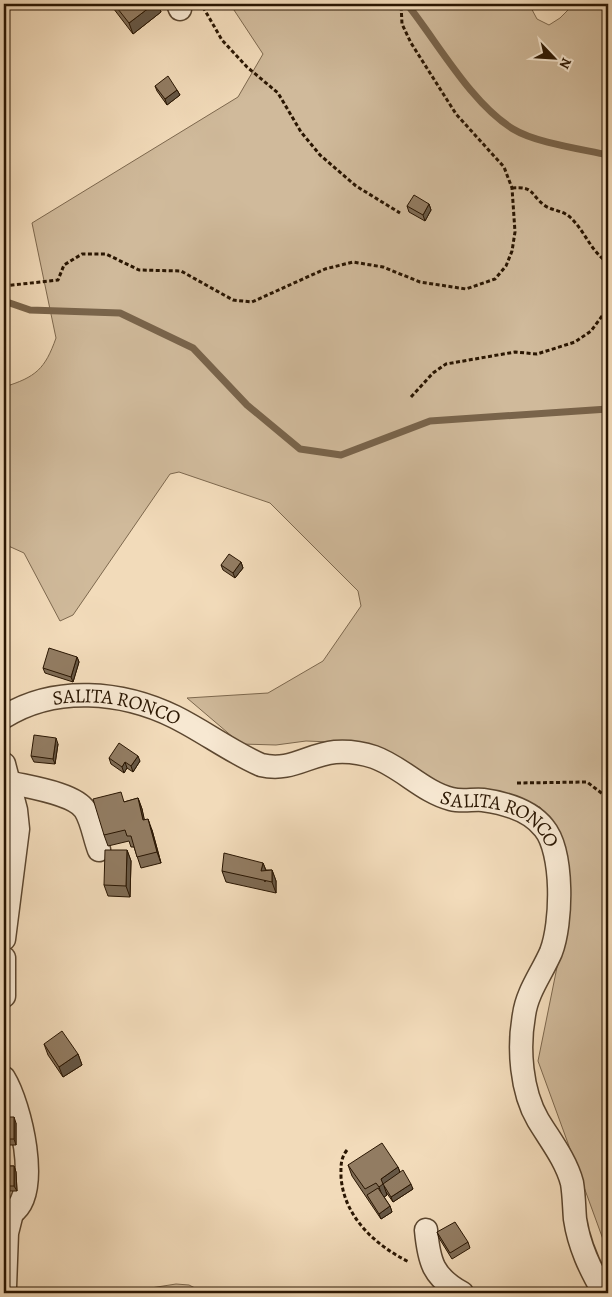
<svg xmlns="http://www.w3.org/2000/svg" width="612" height="1297" viewBox="0 0 612 1297" font-family="Alegreya,serif">
<style>
.green{fill:#d0ba9b;stroke:#7d684e}
.lines{fill:none;stroke-linecap:round;stroke-linejoin:round}
.stream{stroke:#79644b;stroke-width:7}
.minor-casing{stroke:#5c4730;stroke-width:25}
.path{stroke:#2a1602;stroke-width:3;stroke-dasharray:4 2.5;stroke-linecap:butt}
.minor{stroke:#f7e8d2;stroke-width:22}
.wall{fill:#7e6b54;stroke:#2a1602}
.shaded-wall{fill:#665745;stroke:#2a1602}
.building{fill:#927c62;stroke:#2a1602}
.labels{text-anchor:middle;dominant-baseline:central;stroke-width:4;stroke-linejoin:round;paint-order:stroke}
.street-label{font-size:20px;fill:#2a1602;stroke:#f7e8d2}
</style>
<rect width="100%" height="100%" fill="#f2dbba"/>
<filter id="stains"><feTurbulence type="fractalNoise" baseFrequency=".004" numOctaves="4"/><feColorMatrix values="0 0 0 0 .2 0 0 0 0 .09 0 0 0 0 .02 0 0 0 .5 -.17"/></filter>
<radialGradient id="worn" r=".72"><stop offset=".6" stop-color="#630" stop-opacity="0"/><stop offset="1" stop-color="#630" stop-opacity=".3"/></radialGradient>
<path class="green" d="M 230,4 L 529,4 L 537,19 L 549,25 L 560,18 L 574,4 L 608,4 L 608,1253 L 538,1061 L 569,908 L 556,829 L 540,807 L 504,795 L 469,792 L 438,786 L 355,743 L 306,741 L 276,745 L 241,744 L 187,698 L 268,693 L 323,661 L 361,606 L 358,591 L 270,503 L 179,472 L 170,474 L 73,615 L 60,621 L 24,553 L 4,544 L 4,387 C 36,377 45,369 56,338 L 32,223 L 238,97 L 263,54 Z
M 176,1284 L 189,1285 L 205,1293 L 119,1293 Z"/>
<g class="lines">
<path class="stream" d="M 407,4 C 438,43 471,103 513,129 C 536,143 581,149 608,155
M 4,301 L 30,310 L 120,313 L 193,348 L 247,405 L 300,449 L 341,455 L 430,421 L 608,409"/>
<defs>
<g id="minor">
<path d="M 178,4 L 180,9"/>
<path id="s1" d="M 4,717 C 55,685 122,691 175,717 C 205,732 231,752 261,765 C 291,772 307,755 335,752 C 348,751 362,753 374,757 C 402,767 423,792 451,799 C 462,802 473,799 483,800 C 505,803 530,810 544,828 C 564,852 562,924 551,952 C 542,973 527,992 524,1015 C 518,1048 521,1091 538,1120 C 550,1140 566,1160 572,1183 C 574,1195 574,1207 575,1219 C 579,1246 590,1269 604,1293"/>
<path d="M 4,764 L 16,810 L 18,829 L 4,939"/>
<path d="M 8,782 C 27,787 74,793 85,810 C 92,821 94,837 99,850"/>
<path d="M 4,958 L 4,996"/>
<path d="M 4,1078 C 20,1104 42,1193 12,1213 L 4,1210"/>
<path d="M 426,1230 C 429,1262 433,1277 462,1293"/>
<path d="M 5,1287 L 7,1233 L 12,1213"/>
</g>
</defs>
<use href="#minor" class="minor-casing"/>
<path class="path" d="M 203,7 L 222,40 L 247,67 L 278,93 L 301,132 L 320,155 L 356,186 L 400,213
M 512,188 C 534,186 530,194 544,205 C 552,211 563,210 571,218 C 586,233 590,250 608,263
M 4,286 L 58,280 L 64,265 L 82,254 L 106,254 L 139,270 L 181,271 L 233,300 L 252,302 L 325,269 L 353,262 L 383,267 L 420,282 L 466,289 L 495,279 L 506,266 L 512,251 L 515,232 L 512,188 L 504,167 L 456,114 L 411,43 L 402,24 L 401,4
M 411,397 L 433,373 L 446,364 L 515,352 L 537,354 L 575,342 L 591,331 L 608,308
M 517,783 L 587,782 L 608,798
M 347,1150 C 340,1159 341,1167 341,1177 C 344,1217 375,1245 409,1262"/>
<use href="#minor" class="minor"/>
</g>
<path class="wall" d="M 110,4 L 158,4 L 161,12 L 133,34 Z
M 155,86 L 177,90 L 180,95 L 167,105 L 157,91 Z
M 429,204 L 431,210 L 425,221 L 409,212 L 407,206 Z
M 241,562 L 243,568 L 235,578 L 223,570 L 221,565 Z
M 77,657 L 79,662 L 73,682 L 45,673 L 43,668 Z
M 58,744 L 55,764 L 34,762 L 31,756 Z
M 109,758 L 140,761 L 133,772 L 127,768 L 124,773 L 111,764 Z
M 138,798 L 142,809 L 144,820 L 152,830 L 161,863 L 141,868 L 134,847 L 131,847 L 129,841 L 108,846 L 104,835 L 124,802 Z
M 127,850 L 131,861 L 130,897 L 108,896 L 104,885 Z
M 263,863 L 266,870 L 272,870 L 276,881 L 276,893 L 226,882 L 222,871 Z
M 44,1044 L 78,1054 L 82,1065 L 63,1077 L 48,1055 Z
M 4,1117 L 16,1123 L 16,1145 L 4,1145 Z
M 348,1165 L 398,1167 L 400,1172 L 413,1189 L 393,1202 L 386,1192 L 387,1195 L 384,1197 L 390,1206 L 392,1212 L 381,1219 L 352,1176 Z
M 4,1166 L 14,1166 L 16,1172 L 17,1191 L 4,1191 Z
M 437,1232 L 468,1242 L 470,1248 L 452,1259 L 439,1238 Z"/>
<path class="shaded-wall" d="M 154,4 L 158,4 L 161,12 L 133,34 L 129,23 Z
M 177,90 L 180,95 L 167,105 L 165,99 Z
M 429,204 L 431,210 L 425,221 L 423,215 Z
M 241,562 L 243,568 L 235,578 L 233,573 Z
M 77,657 L 79,662 L 73,682 L 71,677 Z
M 56,738 L 58,744 L 55,764 L 53,759 Z
M 138,756 L 140,761 L 133,772 L 131,766 Z
M 125,762 L 127,768 L 124,773 L 122,767 Z
M 138,798 L 142,809 L 147,831 L 143,820 Z
M 148,819 L 152,830 L 161,863 L 157,852 Z
M 127,850 L 131,861 L 130,897 L 126,886 Z
M 263,863 L 267,874 L 265,882 L 261,871 Z
M 272,870 L 276,881 L 276,893 L 272,882 Z
M 78,1054 L 82,1065 L 63,1077 L 59,1067 Z
M 14,1117 L 16,1123 L 16,1145 L 14,1139 Z
M 14,1166 L 16,1172 L 17,1191 L 14,1186 Z
M 398,1167 L 402,1178 L 384,1186 L 387,1195 L 383,1198 L 379,1187 L 381,1179 Z
M 411,1184 L 413,1189 L 393,1202 L 391,1197 Z
M 390,1206 L 392,1212 L 381,1219 L 379,1214 Z"/>
<path class="building" d="M 114,4 L 154,4 L 129,23 Z
M 168,76 L 177,90 L 165,99 L 155,86 Z
M 414,195 L 429,204 L 423,215 L 407,206 Z
M 229,554 L 241,562 L 233,573 L 221,565 Z
M 49,648 L 77,657 L 71,677 L 43,668 Z
M 34,735 L 56,738 L 53,759 L 31,756 Z
M 119,743 L 138,756 L 131,766 L 125,762 L 122,767 L 109,758 Z
M 121,792 L 124,802 L 138,798 L 143,820 L 148,819 L 157,852 L 137,857 L 131,836 L 127,836 L 125,830 L 104,835 L 93,799 Z
M 105,850 L 127,850 L 126,886 L 104,885 Z
M 224,853 L 263,863 L 261,871 L 272,870 L 272,882 L 222,871 Z
M 62,1031 L 78,1054 L 59,1067 L 44,1044 Z
M 4,1117 L 14,1117 L 14,1139 L 4,1139 Z
M 382,1143 L 398,1167 L 381,1179 L 383,1184 L 379,1187 L 376,1183 L 365,1189 L 348,1165 Z
M 4,1166 L 14,1166 L 14,1186 L 4,1186 Z
M 403,1170 L 411,1184 L 391,1197 L 383,1184 Z
M 378,1188 L 390,1206 L 379,1214 L 367,1195 Z
M 455,1222 L 468,1242 L 450,1253 L 437,1232 Z"/>
<g class="labels">
<g class="street-label">
<text stroke="none"><textPath href="#s1" startOffset="118">SALITA RONCO</textPath></text>
<text stroke="none"><textPath href="#s1" startOffset="536">SALITA RONCO</textPath></text>
</g>
</g>
<rect width="612" height="1297" fill="none" stroke="#f2dbba" stroke-width="20"/>
<rect x="5" y="5" width="602" height="1287" fill="none" stroke="#2a1602" stroke-width="2.5"/>
<rect x="10" y="10" width="592" height="1277" fill="none" stroke="#2a1602"/>
<g transform="translate(554 58) rotate(115)" stroke="#f7e8d2" stroke-width="4" paint-order="stroke">
<path d="M0-4L9 19L0 12L-9 19Z" fill="#2a1602"/>
<text y="-8" font-size="14" font-weight="bold" text-anchor="middle" fill="#2a1602">N</text>
</g>
<rect width="100%" height="100%" filter="url(#stains)"/>
<rect width="100%" height="100%" fill="url(#worn)"/>
</svg>
